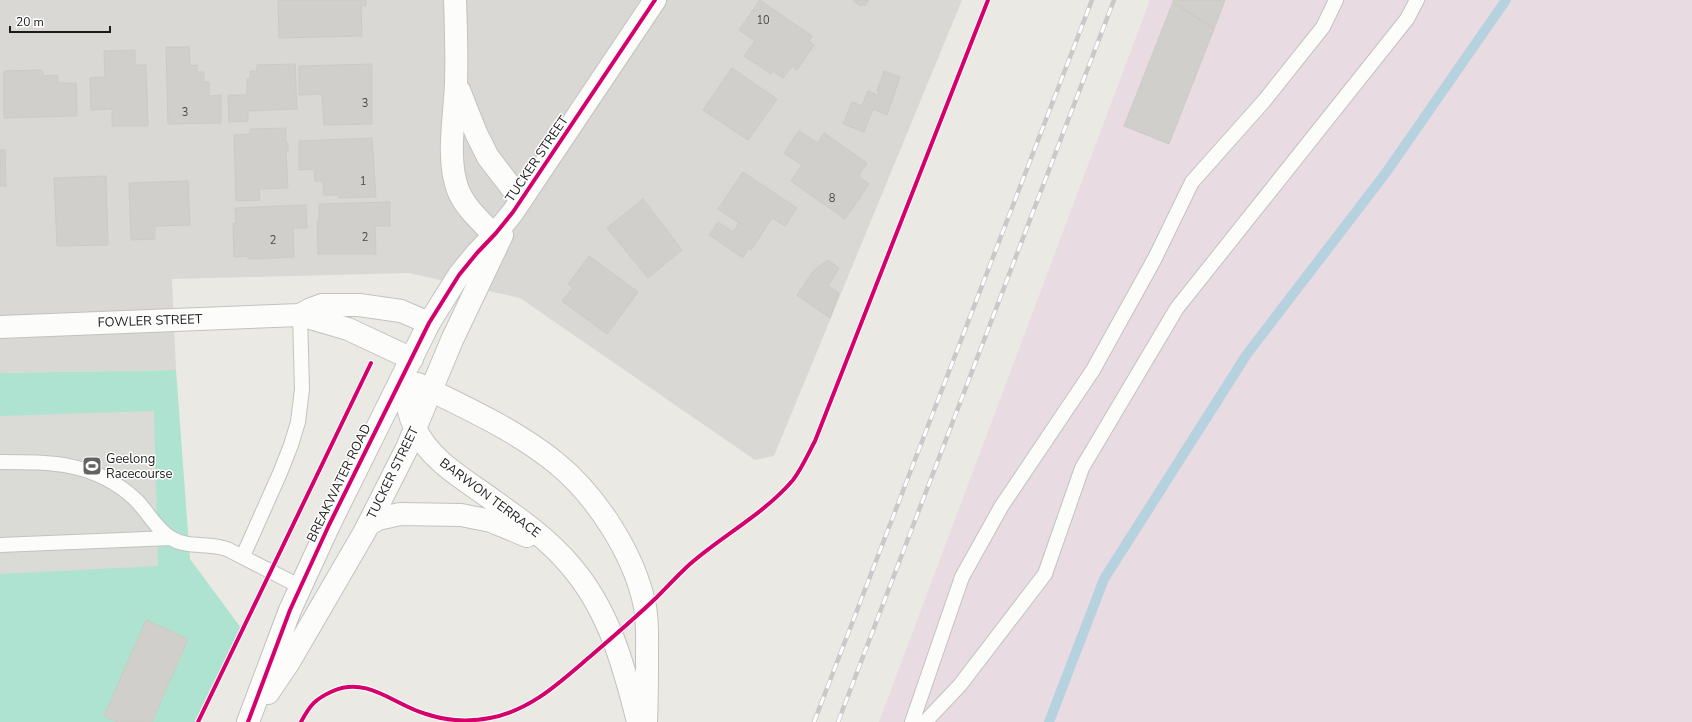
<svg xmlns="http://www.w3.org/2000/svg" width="1692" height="722" viewBox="0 0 1692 722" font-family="'Nunito Sans',sans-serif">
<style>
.residential{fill:#d9d8d5}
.industrial{fill:#e8dce2}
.pitch{fill:#aee3d1}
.parking{fill:#dadad7}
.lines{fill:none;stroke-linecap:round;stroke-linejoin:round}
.stream{stroke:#b6d2de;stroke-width:10}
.building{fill:#d1cfcb;stroke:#cdcac5}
.service-casing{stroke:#c2c2c0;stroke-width:16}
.minor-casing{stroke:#c2c2c0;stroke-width:24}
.tertiary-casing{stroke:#c2c2c0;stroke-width:24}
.service{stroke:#fcfcfb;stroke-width:14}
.minor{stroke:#fcfcfb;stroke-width:22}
.tertiary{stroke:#fcfcfb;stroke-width:22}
.rail-casing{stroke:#c9c9c8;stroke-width:4.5}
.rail{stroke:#fff;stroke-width:3;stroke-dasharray:9;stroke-linecap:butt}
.cycleway-casing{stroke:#fff;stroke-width:6}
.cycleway{stroke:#d6006c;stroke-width:4}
.labels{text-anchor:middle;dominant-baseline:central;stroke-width:3;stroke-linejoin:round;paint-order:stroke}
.number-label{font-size:11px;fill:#484847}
.street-label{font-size:13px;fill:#1b1b1b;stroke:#fff}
.poi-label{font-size:13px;fill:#1b1b1b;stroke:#fff;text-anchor:start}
</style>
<rect width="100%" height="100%" fill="#eae9e4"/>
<path class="residential" d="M 0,0 L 962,0 L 774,456 L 755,460 L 520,298 L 409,273 L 172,279 L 176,370 L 0,373 Z"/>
<path class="industrial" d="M 1150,0 L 1692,0 L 1692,722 L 879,722 Z"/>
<path class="pitch" d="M 176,370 L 190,559 L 241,628 L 195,722 L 0,722 L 0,373 Z"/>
<path class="parking" d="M 154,411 L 158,566 L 0,574 L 0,416 Z"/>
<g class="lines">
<path class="stream" d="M 1049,722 L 1104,579 L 1247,354 L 1385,174 L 1506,0"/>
</g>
<path class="building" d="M 278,0 L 366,0 L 366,6 L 361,6 L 362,36 L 279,38 Z
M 760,0 L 812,36 L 809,41 L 814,45 L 797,70 L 792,66 L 783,78 L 773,71 L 771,74 L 744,56 L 755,41 L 739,30 Z
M 852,0 L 869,0 L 865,6 L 862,4 L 861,6 Z
M 1173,0 L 1225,0 L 1214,29 L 1173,2 Z
M 1173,2 L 1214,29 L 1169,144 L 1124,126 Z
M 166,47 L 189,47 L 190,64 L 191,66 L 197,65 L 197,72 L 204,72 L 204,82 L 209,82 L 209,96 L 221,95 L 221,123 L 168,124 Z
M 135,50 L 135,65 L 146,65 L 148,126 L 112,126 L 112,109 L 91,110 L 90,78 L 105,77 L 104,51 Z
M 295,64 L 297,109 L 248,111 L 248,121 L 229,122 L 228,95 L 247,95 L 247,79 L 250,78 L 250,71 L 257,71 L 257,65 Z
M 372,64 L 372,124 L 324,125 L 322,94 L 299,95 L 299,66 Z
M 732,68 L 777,99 L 748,140 L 703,110 Z
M 42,70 L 43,76 L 58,75 L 58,83 L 76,83 L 77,116 L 4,118 L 4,71 Z
M 884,71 L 900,77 L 887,115 L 873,109 L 864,132 L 843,124 L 852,102 L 862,106 L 868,91 L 878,95 L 879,92 L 877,91 Z
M 286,128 L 286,143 L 288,143 L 288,151 L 286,151 L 288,188 L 259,189 L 260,200 L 236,201 L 234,135 L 250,134 L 250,129 Z
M 799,131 L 818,143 L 824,133 L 867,163 L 858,176 L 869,184 L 845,219 L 791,181 L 802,165 L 784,153 Z
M 372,138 L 376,197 L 339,198 L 339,195 L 324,195 L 323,181 L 315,181 L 314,169 L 299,170 L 299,141 Z
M 0,150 L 5,150 L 6,186 L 0,186 Z
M 743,172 L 797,208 L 785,226 L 772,218 L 751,250 L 749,248 L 743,258 L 709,235 L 718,222 L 733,232 L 739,223 L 718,209 Z
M 106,176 L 108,245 L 57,246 L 54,178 Z
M 188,181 L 190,225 L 155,226 L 155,239 L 131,240 L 129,183 Z
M 643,199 L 682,250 L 648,278 L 607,228 Z
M 390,202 L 390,226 L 375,226 L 376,254 L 318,254 L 317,221 L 319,221 L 319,204 Z
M 306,205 L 307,228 L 293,228 L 294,257 L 248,259 L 248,256 L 234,257 L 233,223 L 236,223 L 235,208 Z
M 589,256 L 638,292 L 607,334 L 562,301 L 573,288 L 568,284 Z
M 828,260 L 839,268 L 828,286 L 839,293 L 830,318 L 797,295 L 814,270 Z
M 146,620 L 188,639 L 152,722 L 118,722 L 104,716 Z"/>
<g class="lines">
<defs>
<path id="service" d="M 0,462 C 52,462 96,462 136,500 C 148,512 156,529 171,538 C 188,549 208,542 227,549 L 301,587
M 0,545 L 171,538
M 243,556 L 280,473 L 291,445 L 298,422 L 302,389 L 300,315
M 912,722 L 962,577 L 1001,507 L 1093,370 L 1154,260 L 1192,182 L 1264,101 L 1323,27 L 1336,0
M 925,722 L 960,685 L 1045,574 L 1082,468 L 1177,308 L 1407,19 L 1417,0"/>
<path id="minor" d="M 455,0 C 456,28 457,55 456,83 C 455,115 446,159 458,190 C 465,208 482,222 494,235
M 459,90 L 476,133 L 488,157 L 521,200
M 300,315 L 311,309 L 322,305 L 359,305 L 401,311 L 429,323
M 0,327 L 300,315 L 348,329 L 412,359"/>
<path id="tertiary" d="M 403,378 C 406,394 407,412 415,428 C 430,461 466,480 494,501 C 521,520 549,540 570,565 C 609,610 624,666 638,722
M 418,384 C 464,407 514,429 555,462 C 596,495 635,555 645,607 C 648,623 647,639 647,655 C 647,677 647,700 646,722
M 368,525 L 378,519 L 400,514 L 461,515 L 491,521 L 527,536
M 268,693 L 289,662 L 364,533 L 407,448 L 452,340 L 502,235
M 248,722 L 290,610 L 329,525 L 429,323 L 459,275 L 477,253 L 496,233 L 513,212 L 655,0"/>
</defs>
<use href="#service" class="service-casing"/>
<use href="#minor" class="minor-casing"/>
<use href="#tertiary" class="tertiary-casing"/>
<use href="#service" class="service"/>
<use href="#minor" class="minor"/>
<use href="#tertiary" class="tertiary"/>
<defs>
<path id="rail" d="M 814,722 L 1092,0
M 838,722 L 1114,0"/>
</defs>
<use href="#rail" class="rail-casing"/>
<use href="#rail" class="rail"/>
<defs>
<path id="cycleway" d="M 198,722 L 371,363
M 248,722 L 290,610 L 329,525 L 429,323 L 459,275 L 477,253 L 496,233 L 513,212 L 655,0
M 301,722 C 310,705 315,699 333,691 C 368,676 394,705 426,714 C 447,721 469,722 490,718 C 532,710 561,681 593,654 C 614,636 635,618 656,598 C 667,587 678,575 690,564 C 723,535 764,514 793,480 C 802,468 808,454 815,441 L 988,0"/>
</defs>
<use href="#cycleway" class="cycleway-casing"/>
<use href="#cycleway" class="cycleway"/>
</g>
<defs>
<symbol id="stadium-square" viewBox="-11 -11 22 22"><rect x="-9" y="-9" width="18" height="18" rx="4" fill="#636361" stroke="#fff"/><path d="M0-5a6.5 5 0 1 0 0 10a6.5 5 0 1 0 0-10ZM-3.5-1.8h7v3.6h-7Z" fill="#fff"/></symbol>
</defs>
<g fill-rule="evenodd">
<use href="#stadium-square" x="81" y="455" width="22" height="22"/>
</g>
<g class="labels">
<g class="number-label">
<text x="763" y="20">10</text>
<text x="365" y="103">3</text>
<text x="185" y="112">3</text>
<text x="363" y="181">1</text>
<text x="832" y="198">8</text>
<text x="365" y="237">2</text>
<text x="273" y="240">2</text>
</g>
<g class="street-label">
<text transform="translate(537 159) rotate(-56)">TUCKER STREET</text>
<text transform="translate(150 321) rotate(-2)">FOWLER STREET</text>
<text transform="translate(393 473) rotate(-64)">TUCKER STREET</text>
<text transform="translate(339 483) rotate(-64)">BREAKWATER ROAD</text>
<text transform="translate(490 498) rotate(37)">BARWON TERRACE</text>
</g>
<g class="poi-label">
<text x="106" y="459">Geelong<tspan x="106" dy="15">Racecourse</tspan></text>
</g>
</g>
<path d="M10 26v6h100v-6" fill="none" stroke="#1b1b1b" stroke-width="2"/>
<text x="16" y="26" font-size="12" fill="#1b1b1b" stroke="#ffffff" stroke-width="3" paint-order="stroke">20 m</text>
</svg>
